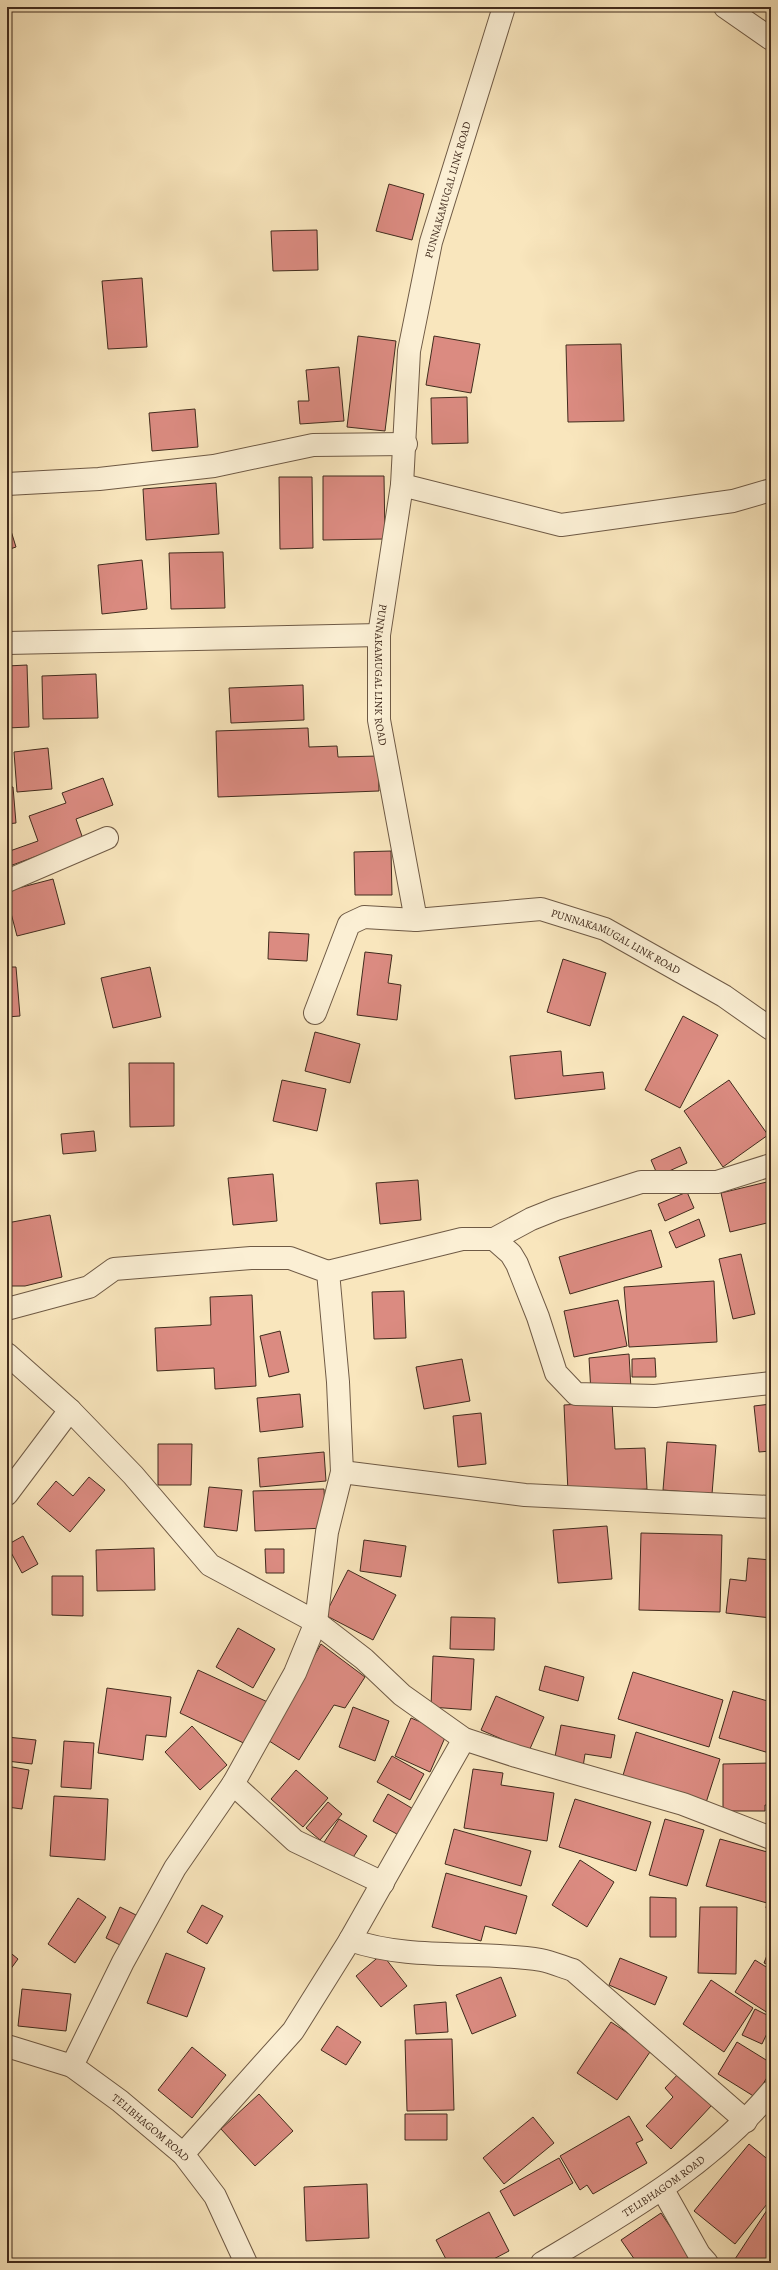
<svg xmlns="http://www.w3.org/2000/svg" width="778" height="2270" viewBox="0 0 778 2270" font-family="Alegreya,serif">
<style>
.building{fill:#db8b81;stroke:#412b1d}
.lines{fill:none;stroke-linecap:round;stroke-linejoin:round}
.minor-casing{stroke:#6f5a45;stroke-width:24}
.minor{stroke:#fbefd4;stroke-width:22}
.labels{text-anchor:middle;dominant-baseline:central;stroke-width:3;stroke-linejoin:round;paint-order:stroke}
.street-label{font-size:11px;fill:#412b1d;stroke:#fbefd4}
</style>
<rect width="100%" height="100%" fill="#f9e6bd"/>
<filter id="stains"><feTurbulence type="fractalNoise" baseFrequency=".005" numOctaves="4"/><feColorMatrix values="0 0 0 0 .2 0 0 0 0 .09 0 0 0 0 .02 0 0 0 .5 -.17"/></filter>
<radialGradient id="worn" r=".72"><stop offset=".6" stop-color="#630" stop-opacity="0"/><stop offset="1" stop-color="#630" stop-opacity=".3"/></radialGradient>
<path class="building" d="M 389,184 L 424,194 L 412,240 L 376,231 Z
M 317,230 L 318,270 L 273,271 L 271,231 Z
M 142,278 L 147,347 L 108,349 L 102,281 Z
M 358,336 L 396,341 L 385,431 L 347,427 Z
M 434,336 L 480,344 L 471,393 L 426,385 Z
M 621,344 L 624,421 L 568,422 L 566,345 Z
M 339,367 L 344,421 L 300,424 L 298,401 L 309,401 L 306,370 Z
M 467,397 L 468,443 L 432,444 L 431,398 Z
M 195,409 L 198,447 L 152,451 L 149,413 Z
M 323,476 L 384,476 L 385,539 L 323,540 Z
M 279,477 L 312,477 L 313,548 L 280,549 Z
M 216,483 L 219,534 L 146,540 L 143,489 Z
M 7,518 L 16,547 L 7,550 Z
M 223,552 L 225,608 L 171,609 L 169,553 Z
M 142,560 L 147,609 L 102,614 L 98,565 Z
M 27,665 L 29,727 L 7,728 L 7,666 Z
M 96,674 L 98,718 L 43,719 L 42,676 Z
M 303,685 L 304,720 L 231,723 L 229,688 Z
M 308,728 L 309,747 L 337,746 L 338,757 L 378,756 L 379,791 L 218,797 L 216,731 Z
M 48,748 L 52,789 L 17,792 L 14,752 Z
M 103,778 L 113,805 L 76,819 L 83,839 L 7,867 L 7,852 L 38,841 L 29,816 L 66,803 L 62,793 Z
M 7,787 L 13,787 L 16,823 L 7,824 Z
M 391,851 L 392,895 L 355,895 L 354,852 Z
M 53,879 L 65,924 L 17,936 L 7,898 L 7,891 Z
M 269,932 L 309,934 L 307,961 L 268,959 Z
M 365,952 L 392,955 L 388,983 L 401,985 L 397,1020 L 357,1015 Z
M 563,959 L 606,973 L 590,1026 L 547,1012 Z
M 7,967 L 16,967 L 20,1016 L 7,1017 Z
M 150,967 L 161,1017 L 113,1028 L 101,978 Z
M 683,1016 L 718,1035 L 680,1108 L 645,1090 Z
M 315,1032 L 360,1044 L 350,1083 L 305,1071 Z
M 561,1051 L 563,1076 L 603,1072 L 605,1089 L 515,1099 L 510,1056 Z
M 129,1063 L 174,1063 L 174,1126 L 130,1127 Z
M 282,1080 L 326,1089 L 317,1131 L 273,1121 Z
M 729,1080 L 768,1135 L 723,1167 L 684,1111 Z
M 94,1131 L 96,1151 L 63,1154 L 61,1134 Z
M 680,1147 L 687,1163 L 658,1176 L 651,1160 Z
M 273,1174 L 277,1221 L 233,1225 L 228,1178 Z
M 418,1180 L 421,1220 L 380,1224 L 376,1183 Z
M 771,1181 L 771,1222 L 730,1232 L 721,1193 Z
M 687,1192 L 694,1208 L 665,1221 L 658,1204 Z
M 50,1215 L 62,1277 L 25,1286 L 7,1286 L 7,1223 Z
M 699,1219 L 705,1236 L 676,1248 L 669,1232 Z
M 651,1230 L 662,1267 L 570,1294 L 559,1257 Z
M 741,1254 L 755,1314 L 733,1319 L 719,1259 Z
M 714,1281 L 717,1342 L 629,1347 L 624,1287 Z
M 404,1291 L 406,1338 L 374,1339 L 372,1292 Z
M 252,1295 L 256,1386 L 215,1389 L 214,1368 L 157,1371 L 155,1328 L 211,1325 L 210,1297 Z
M 618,1300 L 627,1346 L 574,1357 L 564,1311 Z
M 280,1331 L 289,1372 L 269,1377 L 260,1336 Z
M 629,1354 L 631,1389 L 591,1393 L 589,1358 Z
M 655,1358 L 656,1377 L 632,1377 L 632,1359 Z
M 462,1359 L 470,1401 L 424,1409 L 416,1367 Z
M 300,1394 L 303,1427 L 260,1432 L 257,1398 Z
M 612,1402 L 615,1449 L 645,1448 L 647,1489 L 568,1492 L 564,1405 Z
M 771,1404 L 771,1451 L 759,1452 L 754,1406 Z
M 481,1413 L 486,1464 L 458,1467 L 453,1416 Z
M 667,1442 L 716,1445 L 712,1494 L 663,1490 Z
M 158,1444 L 192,1444 L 191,1485 L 158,1485 Z
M 324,1452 L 326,1481 L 260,1487 L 258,1458 Z
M 89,1477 L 105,1490 L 70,1532 L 37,1504 L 56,1481 L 73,1496 Z
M 209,1487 L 242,1490 L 237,1531 L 204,1527 Z
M 324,1489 L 326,1528 L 255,1531 L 253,1491 Z
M 607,1526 L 612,1579 L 558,1583 L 553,1530 Z
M 641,1533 L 722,1535 L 720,1612 L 639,1610 Z
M 23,1536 L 38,1564 L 22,1573 L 7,1545 Z
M 364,1540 L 406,1546 L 401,1577 L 360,1571 Z
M 154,1548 L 155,1590 L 97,1591 L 96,1550 Z
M 265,1549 L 284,1549 L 284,1573 L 266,1573 Z
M 748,1558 L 771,1560 L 771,1618 L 726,1613 L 730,1579 L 746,1581 Z
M 348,1570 L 396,1595 L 373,1640 L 325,1615 Z
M 52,1576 L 83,1576 L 83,1616 L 52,1615 Z
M 451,1617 L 495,1618 L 494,1650 L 450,1649 Z
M 238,1628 L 275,1649 L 253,1688 L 216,1667 Z
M 321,1644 L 365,1677 L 345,1708 L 334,1705 L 299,1760 L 266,1739 Z
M 433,1656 L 474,1659 L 471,1710 L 431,1707 Z
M 545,1666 L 584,1677 L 578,1701 L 539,1690 Z
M 198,1670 L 272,1704 L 252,1747 L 180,1713 Z
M 633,1672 L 723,1700 L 709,1747 L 618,1719 Z
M 107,1688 L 171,1697 L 166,1737 L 146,1735 L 143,1760 L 98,1753 Z
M 733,1691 L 771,1702 L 771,1745 L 769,1753 L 719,1738 Z
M 496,1696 L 544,1717 L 529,1751 L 481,1730 Z
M 353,1707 L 389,1721 L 375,1761 L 339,1747 Z
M 411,1718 L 447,1733 L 430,1772 L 395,1756 Z
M 561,1725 L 615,1735 L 611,1758 L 585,1754 L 583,1767 L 554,1762 Z
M 192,1726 L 227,1765 L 200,1790 L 165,1752 Z
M 636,1732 L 720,1759 L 704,1809 L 621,1782 Z
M 7,1737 L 36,1740 L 32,1764 L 7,1761 Z
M 64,1741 L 94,1743 L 91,1789 L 61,1787 Z
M 392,1756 L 424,1774 L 410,1800 L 377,1782 Z
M 771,1763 L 771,1805 L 765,1805 L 765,1811 L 723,1811 L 723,1764 Z
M 7,1766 L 29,1770 L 22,1809 L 7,1807 Z
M 473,1769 L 503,1773 L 501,1785 L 554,1793 L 547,1841 L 464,1828 Z
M 296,1770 L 328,1798 L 303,1827 L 271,1799 Z
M 388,1794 L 420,1813 L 406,1839 L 373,1821 Z
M 54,1796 L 108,1799 L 105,1860 L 50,1856 Z
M 575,1799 L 651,1822 L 636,1871 L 559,1847 Z
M 328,1802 L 342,1814 L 320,1840 L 306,1828 Z
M 339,1819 L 367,1836 L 350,1862 L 323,1844 Z
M 665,1819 L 704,1830 L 687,1886 L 649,1875 Z
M 454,1829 L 531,1851 L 521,1886 L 445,1864 Z
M 720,1839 L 771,1853 L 771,1909 L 766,1908 L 767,1903 L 706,1886 Z
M 580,1860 L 614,1882 L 587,1927 L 552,1905 Z
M 446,1873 L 527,1896 L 516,1934 L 485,1926 L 481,1941 L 432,1927 Z
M 650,1897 L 676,1898 L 676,1937 L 650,1937 Z
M 78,1898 L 106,1917 L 75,1963 L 48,1944 Z
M 202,1905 L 223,1916 L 207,1944 L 187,1932 Z
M 120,1907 L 136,1915 L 122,1946 L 106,1938 Z
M 700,1907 L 737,1907 L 736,1974 L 698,1973 Z
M 771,1945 L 771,1966 L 764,1963 Z
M 7,1950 L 18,1959 L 7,1974 Z
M 166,1953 L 205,1968 L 187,2017 L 147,2003 Z
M 382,1954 L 407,1986 L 381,2007 L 356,1976 Z
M 620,1958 L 667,1977 L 655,2005 L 609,1985 Z
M 755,1960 L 771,1970 L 771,2015 L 735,1992 Z
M 501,1977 L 516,2016 L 472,2034 L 456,1995 Z
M 711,1980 L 753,2008 L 724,2052 L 683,2024 Z
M 22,1989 L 71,1994 L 66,2031 L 18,2026 Z
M 446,2002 L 448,2032 L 416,2034 L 414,2005 Z
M 755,2009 L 771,2017 L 771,2025 L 762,2044 L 742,2035 Z
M 611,2022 L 652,2049 L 617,2100 L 577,2073 Z
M 337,2026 L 361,2042 L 346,2065 L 321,2050 Z
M 452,2039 L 454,2110 L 407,2111 L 405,2040 Z
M 737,2042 L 771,2063 L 771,2071 L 755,2097 L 718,2074 Z
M 192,2047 L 226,2075 L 192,2118 L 158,2090 Z
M 679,2073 L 712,2105 L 671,2149 L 646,2126 L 673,2097 L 665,2088 Z
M 259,2094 L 293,2131 L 255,2166 L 221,2129 Z
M 405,2114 L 447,2114 L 447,2140 L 405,2140 Z
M 629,2116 L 643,2140 L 636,2143 L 647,2163 L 593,2194 L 587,2185 L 580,2190 L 560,2156 Z
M 533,2117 L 554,2143 L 504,2184 L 483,2158 Z
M 749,2144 L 771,2162 L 771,2199 L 735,2244 L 694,2211 Z
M 559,2158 L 573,2183 L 514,2216 L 500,2191 Z
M 367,2184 L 369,2238 L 306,2241 L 304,2187 Z
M 771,2204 L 771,2263 L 742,2263 L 735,2259 Z
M 489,2212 L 509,2251 L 486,2263 L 448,2263 L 436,2240 Z
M 661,2213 L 690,2256 L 680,2263 L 637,2263 L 621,2240 Z"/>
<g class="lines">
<defs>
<g id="minor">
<path id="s1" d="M 504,7 L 431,242 L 409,351 L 402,485 L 379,635 L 379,720 L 416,920 L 541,909 L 605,929 L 724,996 L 771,1029"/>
<path d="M 725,7 L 771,39"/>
<path d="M 7,484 L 99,479 L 214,466 L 313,445 L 406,444"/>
<path d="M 402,485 L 561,525 L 733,501 L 771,490"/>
<path d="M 7,643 L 379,635"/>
<path d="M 7,881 L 107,838"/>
<path d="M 315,1013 L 349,924 L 364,917 L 416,920"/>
<path d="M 494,1239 L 531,1219 L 556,1209 L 641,1182 L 717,1182 L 771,1165"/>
<path d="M 328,1272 L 462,1239 L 494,1239 L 511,1254 L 517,1264 L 538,1317 L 556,1373 L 576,1394 L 655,1396 L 771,1383"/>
<path d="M 7,1309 L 89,1287 L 114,1269 L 251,1258 L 290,1258 L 328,1272 L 338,1382 L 342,1472 L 327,1532 L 316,1622 L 295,1673 L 233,1784 L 175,1868 L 123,1962 L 72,2066"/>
<path d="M 7,1354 L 70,1410 L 133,1475 L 210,1565 L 316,1622 L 364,1659 L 402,1695 L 464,1739 L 516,1756 L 683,1804 L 771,1838"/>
<path d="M 342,1472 L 525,1495 L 771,1507"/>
<path d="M 7,1494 L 70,1410"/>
<path d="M 233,1784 L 295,1841 L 383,1883"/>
<path d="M 350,1940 C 411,1961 479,1950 541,1960 C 552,1962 563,1967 573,1970 L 746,2121"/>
<path id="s2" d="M 7,2046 L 72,2066 L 120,2101 L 183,2154 L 215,2196 L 246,2263"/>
<path d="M 183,2154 L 293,2031 L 350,1940 L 464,1739"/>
<path d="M 663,2190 L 699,2254 L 707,2263"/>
<path id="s3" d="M 542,2263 C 624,2214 709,2166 771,2092"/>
</g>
</defs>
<use href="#minor" class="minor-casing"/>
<use href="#minor" class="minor"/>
</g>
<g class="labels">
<g class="street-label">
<text transform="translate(448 190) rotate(-74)">PUNNAKAMUGAL LINK ROAD</text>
<text stroke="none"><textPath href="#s1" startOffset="683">PUNNAKAMUGAL LINK ROAD</textPath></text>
<text stroke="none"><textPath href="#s1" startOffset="1139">PUNNAKAMUGAL LINK ROAD</textPath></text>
<text stroke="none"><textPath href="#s2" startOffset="168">TELIBHAGOM ROAD</textPath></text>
<text stroke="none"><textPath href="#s3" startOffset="144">TELIBHAGOM ROAD</textPath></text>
</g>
</g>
<rect width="778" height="2270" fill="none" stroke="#f9e6bd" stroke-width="24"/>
<rect x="8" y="8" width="762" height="2254" fill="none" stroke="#412b1d" stroke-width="2"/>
<rect x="12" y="12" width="754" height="2246" fill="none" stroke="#412b1d"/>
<rect width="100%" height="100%" filter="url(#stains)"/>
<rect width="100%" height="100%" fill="url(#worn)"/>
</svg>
